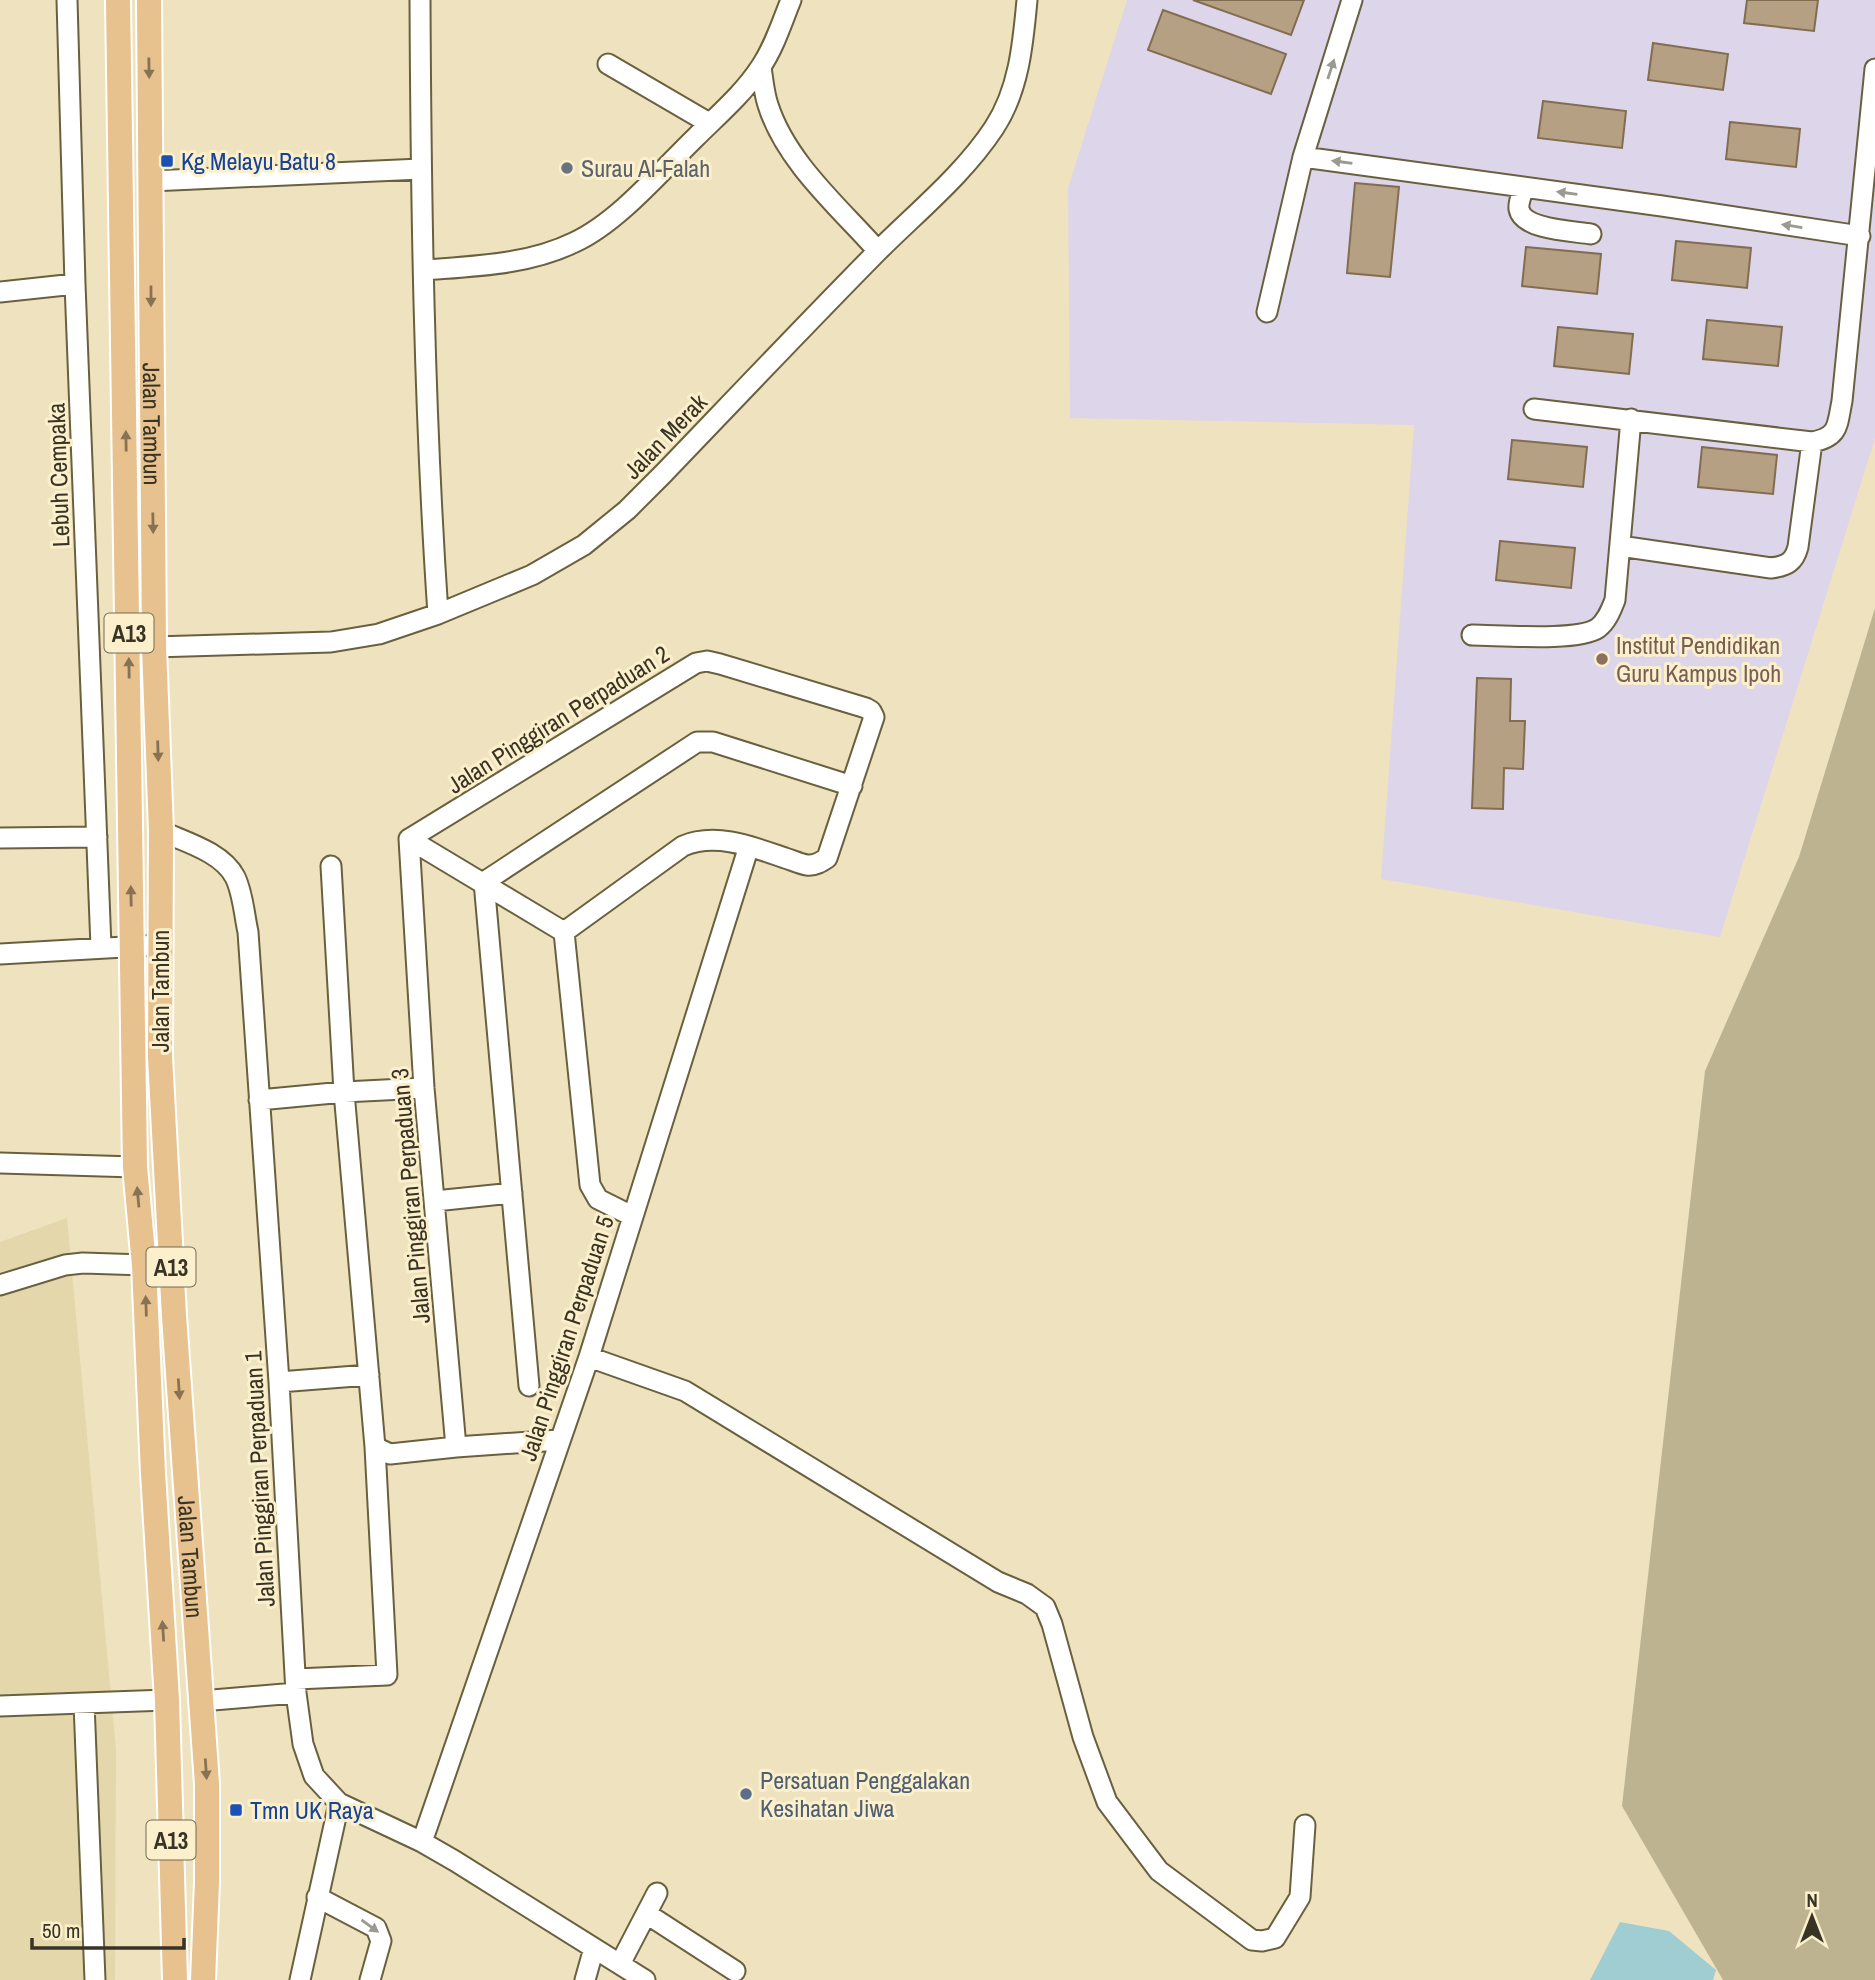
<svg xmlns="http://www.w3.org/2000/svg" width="1875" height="1980" viewBox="0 0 1875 1980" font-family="'Archivo Narrow',sans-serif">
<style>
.built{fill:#e4d7ab}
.education{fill:#ddd5ea}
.forest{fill:#bdb391}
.water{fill:#a0cdd2}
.building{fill:#b6a083;stroke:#826d50;stroke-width:2}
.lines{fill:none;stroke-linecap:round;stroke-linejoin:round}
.minor-casing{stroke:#69603f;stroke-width:23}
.major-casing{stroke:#fff;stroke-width:28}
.minor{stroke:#fff;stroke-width:19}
.major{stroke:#e7c18e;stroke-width:24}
.oneway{fill:#877354}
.oneway2{fill:#9c9992}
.transit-dot{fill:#1a4fb4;stroke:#fbf0cb;stroke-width:2.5}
.worship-dot{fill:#6b7280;stroke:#fbf0cb;stroke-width:2.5}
.education-dot{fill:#8d6e63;stroke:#fbf0cb;stroke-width:2.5}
.service-dot{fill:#5c6f8a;stroke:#fbf0cb;stroke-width:2.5}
.labels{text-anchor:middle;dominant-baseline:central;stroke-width:6;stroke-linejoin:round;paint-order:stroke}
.shield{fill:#fbf0cb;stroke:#726c57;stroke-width:2}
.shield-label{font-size:23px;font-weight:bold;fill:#383325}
.transit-label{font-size:24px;fill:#164399;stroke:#fbf0cb;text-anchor:start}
.worship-label{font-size:24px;fill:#5b616d;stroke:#fbf0cb;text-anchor:start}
.street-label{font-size:24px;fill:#383325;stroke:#fbf0cb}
.education-label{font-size:24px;fill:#785e54;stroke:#fbf0cb;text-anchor:start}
.service-label{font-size:24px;fill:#4e5e75;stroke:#fbf0cb;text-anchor:start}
</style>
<rect width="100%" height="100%" fill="#eee3be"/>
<path class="built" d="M 67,1218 L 116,1750 L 115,1980 L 0,1980 L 0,1242 Z"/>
<path class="education" d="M 1127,0 L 1875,0 L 1875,438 L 1720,937 L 1381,879 L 1414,425 L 1070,418 L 1068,188 Z"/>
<path class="forest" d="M 1875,608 L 1875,1980 L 1723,1980 L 1622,1806 L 1705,1071 L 1799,857 Z"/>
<path class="water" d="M 1620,1922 L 1669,1931 L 1716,1970 L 1713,1980 L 1590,1980 Z"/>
<path class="building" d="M 1193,0 L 1304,0 L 1291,35 Z
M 1747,0 L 1818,0 L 1814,31 L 1744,23 Z
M 1163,10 L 1286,54 L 1271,94 L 1148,50 Z
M 1653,43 L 1728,54 L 1723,90 L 1648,80 Z
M 1543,101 L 1626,111 L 1622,148 L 1538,138 Z
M 1730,122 L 1800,129 L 1796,167 L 1726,159 Z
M 1355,183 L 1399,187 L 1390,277 L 1347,273 Z
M 1676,241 L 1751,248 L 1747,288 L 1672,280 Z
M 1526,247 L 1601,254 L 1597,294 L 1522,286 Z
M 1707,320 L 1782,327 L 1778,366 L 1703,359 Z
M 1558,327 L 1633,334 L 1629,374 L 1554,366 Z
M 1512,440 L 1587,447 L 1583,487 L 1508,479 Z
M 1702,447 L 1777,455 L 1773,494 L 1698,487 Z
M 1500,541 L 1575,548 L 1571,588 L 1496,580 Z
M 1477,678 L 1511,679 L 1510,721 L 1525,721 L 1523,769 L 1504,768 L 1503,809 L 1472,808 Z"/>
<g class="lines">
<defs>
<path id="minor" d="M 67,0 L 75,284 L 101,947
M 420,0 C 421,205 424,409 438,614
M 608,64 L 709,123
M 761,67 C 763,80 764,93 768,105 C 786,162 839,207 878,251
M 1303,157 L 1662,206 L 1860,236
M 151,181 L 421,169
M 1524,187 C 1522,194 1518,202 1519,209 C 1523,230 1573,231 1591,234
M 424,270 C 475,266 528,265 575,242 C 618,222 661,171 695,138 C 717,116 743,94 760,68 C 774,48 782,22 791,0
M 0,292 L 75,284
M 1267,312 L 1303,157 L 1352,0
M 1534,409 L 1812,442 C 1839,437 1837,426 1842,401 L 1875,69
M 1620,546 L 1771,568 C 1787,566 1794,562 1798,547 L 1812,442
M 1472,635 C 1499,635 1578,642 1598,628 C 1607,621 1611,610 1615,600 L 1631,419
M 154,647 L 331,642 L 379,634 L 438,614 L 532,575 L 584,545 L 627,510 L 663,474 C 734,400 805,325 877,252 C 917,212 963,175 994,128 C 1019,90 1023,44 1027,0
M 161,831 C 185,842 222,852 235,877 C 243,893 244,914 248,932 L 279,1382 L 296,1693 L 303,1744 L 314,1776 L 339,1803 L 422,1842 L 455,1861 L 645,1980
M 0,838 L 97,837
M 409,839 L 696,663 L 707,661 L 720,664 L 866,708 L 871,711 L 874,717 L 827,858 C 821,862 815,866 807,865 C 800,864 792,860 785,858 C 753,847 716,832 683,846 L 564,932 L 590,1185 L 598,1199 L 632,1216
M 409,839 L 424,1088 L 456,1447 L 559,1440
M 409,839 L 564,932
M 0,954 L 160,945
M 259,1100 L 344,1092 L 424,1088
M 0,1163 L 135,1167
M 435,1201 L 512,1193
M 0,1285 L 65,1265 L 83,1263 L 144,1265
M 589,1357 L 685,1391 L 998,1582 L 1027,1594 L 1045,1607 L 1052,1624 L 1083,1737 L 1107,1802 L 1159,1871 L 1252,1940 L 1262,1941 L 1275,1938 L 1300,1897 L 1305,1825
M 279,1382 L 369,1375
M 529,1386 L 484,882 L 697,742 L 713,742 L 852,786
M 375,1447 L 390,1454 L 456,1447
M 296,1679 L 387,1675 L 375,1447 L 344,1092 L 331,866
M 201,1701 L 296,1693
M 84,1703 L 95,1980
M 0,1706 L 167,1700
M 422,1842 L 589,1357 L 749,846
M 317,1897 L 376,1928 L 381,1941 L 370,1980
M 647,1914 L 735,1971
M 620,1964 L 657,1893
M 300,1980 L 339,1803
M 585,1980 L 594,1948"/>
<g id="major">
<path d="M 118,0 L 135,1167 L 144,1265 L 153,1473 L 167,1700 L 175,1980"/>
<path id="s1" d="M 149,0 L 154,647 L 161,831 L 160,1057 L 174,1316 L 207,1784 L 207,1882 L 203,1980"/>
</g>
</defs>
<use href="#minor" class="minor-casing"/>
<use href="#major" class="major-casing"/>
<use href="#minor" class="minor"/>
<use href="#major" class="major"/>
</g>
<defs><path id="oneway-solid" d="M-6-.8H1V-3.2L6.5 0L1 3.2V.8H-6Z" transform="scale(1.75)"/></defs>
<g class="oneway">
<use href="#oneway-solid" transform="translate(149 68) rotate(89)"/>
<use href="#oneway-solid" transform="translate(151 296) rotate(90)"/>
<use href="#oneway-solid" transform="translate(126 441) rotate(-91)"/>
<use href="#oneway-solid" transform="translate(153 523) rotate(89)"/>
<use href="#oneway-solid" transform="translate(129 668) rotate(-91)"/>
<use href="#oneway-solid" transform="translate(158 751) rotate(88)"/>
<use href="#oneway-solid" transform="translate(131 896) rotate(-91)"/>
<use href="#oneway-solid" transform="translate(138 1197) rotate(-95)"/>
<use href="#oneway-solid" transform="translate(146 1306) rotate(-92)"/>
<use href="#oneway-solid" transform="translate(179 1389) rotate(86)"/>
<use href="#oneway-solid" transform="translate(163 1631) rotate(-94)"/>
<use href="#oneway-solid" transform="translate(206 1769) rotate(86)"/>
</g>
<g class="oneway2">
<use href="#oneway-solid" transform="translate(1331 69) rotate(-72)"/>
<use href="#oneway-solid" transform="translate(1342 162) rotate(-172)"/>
<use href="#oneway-solid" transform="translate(1567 193) rotate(-172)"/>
<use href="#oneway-solid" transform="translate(1792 226) rotate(-171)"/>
<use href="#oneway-solid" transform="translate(370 1926) rotate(36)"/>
</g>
<g class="transit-dot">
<rect x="160" y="154" width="14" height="14" rx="3.5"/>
<rect x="229" y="1803" width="14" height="14" rx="3.5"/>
</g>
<circle class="worship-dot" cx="567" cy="168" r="7"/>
<circle class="education-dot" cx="1602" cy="659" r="7"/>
<circle class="service-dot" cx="746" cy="1794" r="7"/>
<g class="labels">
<g class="shield">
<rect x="104.5" y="613.5" width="49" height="39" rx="5"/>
<rect x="146.5" y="1247.5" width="49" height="39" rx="5"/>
<rect x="146.5" y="1820.5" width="49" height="39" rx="5"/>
</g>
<g class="shield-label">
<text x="129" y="633">A13</text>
<text x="171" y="1267">A13</text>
<text x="171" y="1840">A13</text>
</g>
<g class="transit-label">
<text x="181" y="161">Kg Melayu Batu 8</text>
<text x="250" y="1810">Tmn UK Raya</text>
</g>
<g class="worship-label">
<text x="581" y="168">Surau Al-Falah</text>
</g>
<g class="street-label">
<text stroke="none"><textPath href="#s1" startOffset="424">Jalan Tambun</textPath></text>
<text transform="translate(665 436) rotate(-46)">Jalan Merak</text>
<text transform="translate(58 475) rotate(-92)">Lebuh Cempaka</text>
<text transform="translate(558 719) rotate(-32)">Jalan Pinggiran Perpaduan 2</text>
<text transform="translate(160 991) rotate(-90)">Jalan Tambun</text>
<text transform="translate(410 1196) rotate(-95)">Jalan Pinggiran Perpaduan 3</text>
<text transform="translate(566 1338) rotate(-72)">Jalan Pinggiran Perpaduan 5</text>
<text transform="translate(259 1479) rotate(-93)">Jalan Pinggiran Perpaduan 1</text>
<text stroke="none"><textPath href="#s1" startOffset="1558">Jalan Tambun</textPath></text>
</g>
<g class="education-label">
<text x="1616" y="645">Institut Pendidikan<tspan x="1616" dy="28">Guru Kampus Ipoh</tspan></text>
</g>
<g class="service-label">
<text x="760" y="1780">Persatuan Penggalakan<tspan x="760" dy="28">Kesihatan Jiwa</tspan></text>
</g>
</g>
<g transform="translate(1812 1917)" stroke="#fbf0cb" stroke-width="5" paint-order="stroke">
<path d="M0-5L12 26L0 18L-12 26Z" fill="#383325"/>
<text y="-10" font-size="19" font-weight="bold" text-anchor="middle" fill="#383325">N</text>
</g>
<path d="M32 1938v10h152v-10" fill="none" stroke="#383325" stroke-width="3.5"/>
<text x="42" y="1938" font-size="21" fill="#383325" stroke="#fbf0cb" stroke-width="5" paint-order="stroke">50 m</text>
</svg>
